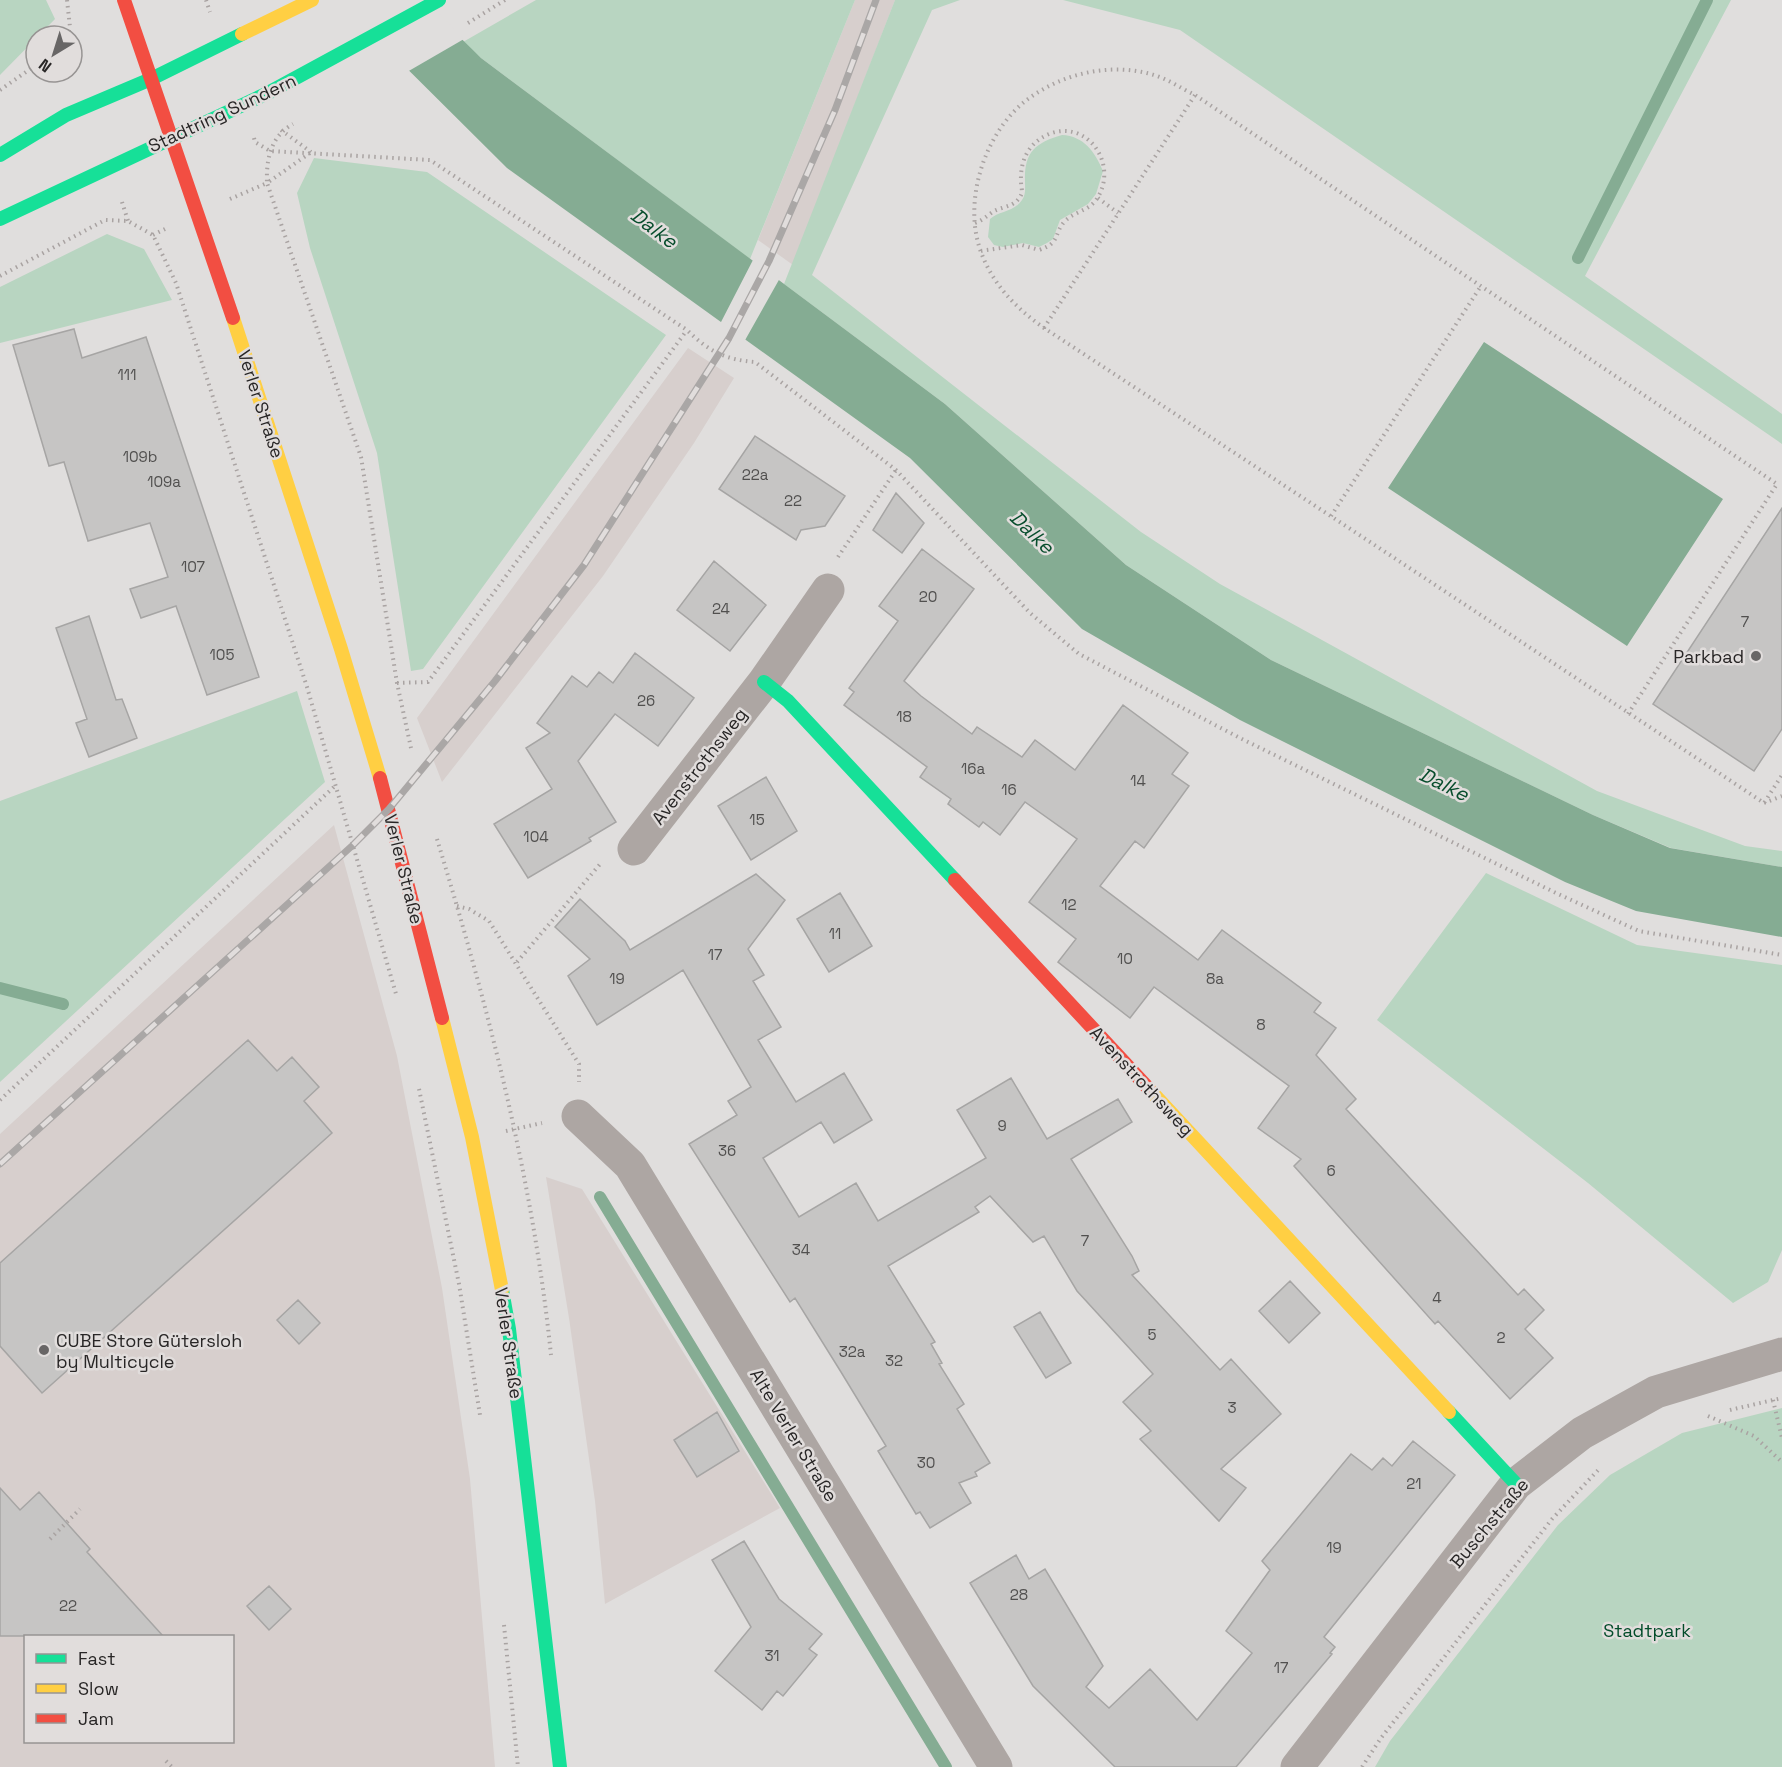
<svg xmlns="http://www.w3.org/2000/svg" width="1782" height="1767" viewBox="0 0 1782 1767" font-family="'Space Grotesk',sans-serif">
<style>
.built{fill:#d7cfcd;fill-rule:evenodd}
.green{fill:#b8d5c1}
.water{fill:#85ac93}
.pier{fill:#e0dedd}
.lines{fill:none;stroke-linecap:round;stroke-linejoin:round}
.stream{stroke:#85ac93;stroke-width:12}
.building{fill:#c6c5c4;stroke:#a6a5a4;stroke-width:1.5}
.path{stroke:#a9a3a2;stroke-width:4;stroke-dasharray:1.5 4.5;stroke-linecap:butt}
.street{stroke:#ada6a3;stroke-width:33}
.fast{stroke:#16e098;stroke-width:14}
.slow{stroke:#ffcf43;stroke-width:14}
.jam{stroke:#f24e42;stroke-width:14}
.rail-casing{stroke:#aaa7a6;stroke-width:7}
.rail{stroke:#e1dddc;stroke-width:4.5;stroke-dasharray:14;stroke-linecap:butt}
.poi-dot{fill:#686666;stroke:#e1dddc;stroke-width:2}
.labels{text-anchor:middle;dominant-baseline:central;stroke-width:5;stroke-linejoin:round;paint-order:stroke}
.number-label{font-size:15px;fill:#51504f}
.street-label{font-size:18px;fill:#282626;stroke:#e1dddc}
.poi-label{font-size:18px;fill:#282626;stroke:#e1dddc;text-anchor:end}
.park-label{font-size:18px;fill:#034c2a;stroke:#e1dddc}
.water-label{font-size:20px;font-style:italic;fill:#084e2d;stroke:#e1dddc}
</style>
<rect width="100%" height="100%" fill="#e0dedd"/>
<path class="built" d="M 855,0 L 895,0 L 793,265 L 758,240 Z
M 688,348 L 734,378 L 694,443 L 603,576 L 442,782 L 417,718 Z
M 334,825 L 397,1056 L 442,1288 L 470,1479 L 495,1767 L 0,1767 L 0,1134 ZM 26,1636 L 232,1636 L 232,1742 L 26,1742 Z
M 546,1177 L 582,1189 L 780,1508 L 605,1604 L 595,1501 L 569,1318 Z"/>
<path class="green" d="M 0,0 L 46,0 L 55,19 L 0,75 Z
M 536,0 L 855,0 L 750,259 L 481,58 L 463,42 Z
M 895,0 L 960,0 L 932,10 L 812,275 L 1141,532 L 1220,584 L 1597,791 L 1745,846 L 1782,851 L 1782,867 L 1671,848 L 1593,815 L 1271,660 L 1126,565 L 945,404 L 784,284 Z
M 1063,0 L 1731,0 L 1585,276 L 1782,414 L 1782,444 L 1180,30 Z
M 1062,135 C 1084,136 1095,152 1103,171 L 1096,194 L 1088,204 L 1060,220 L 1053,239 L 1047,243 L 1039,247 L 1023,243 L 1003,247 L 994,245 L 988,237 L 990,219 C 999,211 1014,212 1022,200 C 1026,194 1025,189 1025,182 C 1024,153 1034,143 1062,135 Z
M 314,158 L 427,172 L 666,335 L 423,669 L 411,671 L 377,453 L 310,248 L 297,193 Z
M 107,234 L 144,249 L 172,300 L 0,343 L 0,287 Z
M 297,691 L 325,782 L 0,1082 L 0,801 Z
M 1486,873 L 1637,945 L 1782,965 L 1782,1250 L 1768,1282 L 1733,1303 L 1588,1183 L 1377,1020 Z
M 1782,1408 L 1782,1767 L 1375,1767 L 1390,1741 L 1558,1525 L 1610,1475 L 1682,1433 Z"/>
<path class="water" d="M 338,0 L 422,0 L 481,58 L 945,404 L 1126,565 L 1271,660 L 1593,815 L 1670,848 L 1782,867 L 1782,937 L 1636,911 L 1565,882 L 1240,720 L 1082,629 L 910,458 L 507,168 Z
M 1484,342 L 1723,499 L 1627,646 L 1388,488 Z"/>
<path class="pier" d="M 335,0 L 426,0 L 464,39 L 407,72 Z
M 754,258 L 780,278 L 744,342 L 720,324 Z"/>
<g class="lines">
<path class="stream" d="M 1578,258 L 1707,0
M 0,988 L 63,1004
M 600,1197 L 946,1767"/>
</g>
<path class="building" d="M 74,329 L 82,358 L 146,337 L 259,677 L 207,695 L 176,606 L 141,618 L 130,589 L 168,577 L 150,523 L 88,541 L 64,462 L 49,466 L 13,345 Z
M 755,436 L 845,496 L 825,526 L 801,530 L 796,540 L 719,489 Z
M 896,493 L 924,523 L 902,553 L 873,530 Z
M 1782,508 L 1782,729 L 1754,771 L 1653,704 Z
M 922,549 L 974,589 L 904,681 L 921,696 L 972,734 L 977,727 L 1022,757 L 1035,740 L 1075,770 L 1123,705 L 1188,753 L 1172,774 L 1189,786 L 1144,848 L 1135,841 L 1100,886 L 1198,960 L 1222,930 L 1321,1003 L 1314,1012 L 1336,1028 L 1316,1055 L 1356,1099 L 1346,1109 L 1518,1295 L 1524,1289 L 1544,1310 L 1525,1329 L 1553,1358 L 1510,1399 L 1438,1321 L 1435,1324 L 1294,1166 L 1301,1159 L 1258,1128 L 1289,1086 L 1154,987 L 1130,1018 L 1058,962 L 1076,939 L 1029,902 L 1077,839 L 1025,802 L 1000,835 L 983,822 L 979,827 L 948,804 L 951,799 L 920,777 L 927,767 L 844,705 L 854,692 L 849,688 L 898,621 L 879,606 Z
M 714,561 L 766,605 L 730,651 L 677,610 Z
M 89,616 L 116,700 L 122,699 L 137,738 L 89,757 L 76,723 L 87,719 L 56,628 Z
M 635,653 L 694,698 L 658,746 L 615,714 L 578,761 L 616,822 L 589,838 L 591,841 L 528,878 L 494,824 L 552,789 L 526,748 L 550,733 L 537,723 L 572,676 L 587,687 L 599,672 L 613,683 Z
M 766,777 L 797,831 L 751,860 L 718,806 Z
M 756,874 L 785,900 L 748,949 L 764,975 L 753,981 L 781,1027 L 758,1040 L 796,1102 L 844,1073 L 872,1120 L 834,1143 L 821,1122 L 763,1158 L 799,1217 L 856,1183 L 878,1221 L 986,1158 L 957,1110 L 1011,1078 L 1047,1139 L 1118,1099 L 1132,1122 L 1071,1159 L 1132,1256 L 1139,1271 L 1132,1275 L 1220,1370 L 1231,1359 L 1281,1414 L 1221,1469 L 1246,1488 L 1219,1521 L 1140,1439 L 1151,1431 L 1123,1402 L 1153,1374 L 1077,1291 L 1044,1236 L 1033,1242 L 990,1196 L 975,1207 L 979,1212 L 888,1266 L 935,1342 L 931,1344 L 942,1363 L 939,1364 L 964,1404 L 957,1409 L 990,1463 L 975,1472 L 977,1476 L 959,1483 L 971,1503 L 930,1528 L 920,1512 L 916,1514 L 878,1451 L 886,1446 L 841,1372 L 795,1298 L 790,1302 L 689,1144 L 737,1115 L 728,1101 L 751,1087 L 683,970 L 597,1025 L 568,976 L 590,959 L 555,927 L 580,899 L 625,941 L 630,950 Z
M 840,893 L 872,946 L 829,972 L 797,919 Z
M 248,1040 L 277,1071 L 292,1057 L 319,1087 L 304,1101 L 332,1133 L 42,1393 L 0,1346 L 0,1263 Z
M 1290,1281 L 1320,1313 L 1289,1343 L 1259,1311 Z
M 298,1300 L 320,1323 L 299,1344 L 277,1320 Z
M 1040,1312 L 1071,1363 L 1046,1378 L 1014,1327 Z
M 717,1412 L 739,1451 L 697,1477 L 674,1440 Z
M 1413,1441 L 1455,1475 L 1324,1637 L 1335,1647 L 1330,1653 L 1332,1654 L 1236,1767 L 1115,1767 L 1033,1686 L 970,1583 L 1016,1555 L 1029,1579 L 1045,1569 L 1103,1666 L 1086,1687 L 1109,1708 L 1150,1669 L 1197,1720 L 1252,1653 L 1226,1631 L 1270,1570 L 1262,1561 L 1351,1454 L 1372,1470 L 1383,1458 L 1392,1466 Z
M 0,1488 L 20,1510 L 39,1492 L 90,1549 L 87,1552 L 163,1636 L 0,1636 Z
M 744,1541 L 779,1599 L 822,1634 L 809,1649 L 817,1655 L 783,1696 L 777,1691 L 762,1710 L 715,1671 L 751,1627 L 712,1560 Z
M 269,1586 L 291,1609 L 269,1630 L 247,1606 Z"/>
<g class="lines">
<path class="path" d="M 67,0 L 70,27 L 67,36
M 206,0 L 210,12
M 468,23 L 505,0
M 72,53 L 79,69
M 50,72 L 54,82
M 0,90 L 36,65
M 281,130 L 311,152
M 254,138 L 255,142 L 270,151 L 430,160 L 687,330 C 708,351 726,360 755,362 L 896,470 L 1030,613 L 1079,654 L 1242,739 L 1556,893 L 1639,931 L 1782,955
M 310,153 L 267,183 L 361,457 L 397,683 L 411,748
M 1098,198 L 1118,213
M 230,199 L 267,183 C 266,159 271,136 293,124
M 122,202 L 128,221
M 975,223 C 983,220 988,215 994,211 C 1004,206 1015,207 1021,195 C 1023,191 1021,187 1021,182 C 1020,161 1028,143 1049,134 C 1087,119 1118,163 1098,197 C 1090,211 1075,211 1065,221 C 1053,234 1061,243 1039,250 L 1022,245 L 980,251
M 153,235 L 165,229
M 0,276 L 105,220 L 128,221 L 153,235 L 176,283 L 307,687 L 396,994
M 1044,328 L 1195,95
M 1331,516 L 1481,286
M 838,557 L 896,470
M 397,683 L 428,682 L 687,330
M 1628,714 L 1777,484 L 1195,95 C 1182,89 1168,79 1154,75 C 1112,62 1063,73 1028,99 C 985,131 962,201 981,252 C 993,285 1016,308 1044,328 C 1284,485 1524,643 1764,803 L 1782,775
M 1764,803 L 1782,796
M 437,839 C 488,1007 533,1179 551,1355
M 457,906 L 469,909 L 489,921 L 579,1064 L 579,1082
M 517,962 L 601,863
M 419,1089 L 459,1284 L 480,1415
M 0,1100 L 336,785
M 506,1131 L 542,1123
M 1773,1400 L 1782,1438
M 1730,1410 L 1782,1398
M 1708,1416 L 1754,1436 L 1782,1462
M 50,1539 L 80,1509
M 504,1625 L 518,1767
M 166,1761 L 172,1767
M 1362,1767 L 1381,1738 L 1552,1519 L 1601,1467"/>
<path class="street" d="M 634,849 L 764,682 L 828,590
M 578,1116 L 630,1165 L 996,1767
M 1297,1767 L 1516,1484 L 1582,1433 L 1656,1392 L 1782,1354"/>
<path class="fast" d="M 0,155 L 66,115 L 151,79 L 242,34
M 0,219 L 268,93 L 439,0
M 764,682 L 788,701 L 955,880
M 502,1290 L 509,1329 L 560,1767
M 1449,1412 L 1516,1484"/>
<path class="slow" d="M 242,34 L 312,0
M 233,318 L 341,649 L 380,778
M 442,1018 L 472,1137 L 502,1290
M 1149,1089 L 1449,1412"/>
<path class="jam" d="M 124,0 L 233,318
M 380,778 L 442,1018
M 955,880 L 1149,1089"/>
<defs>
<path id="rail" d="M 0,1164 L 353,845 L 389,809 L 495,681 L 584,565 L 729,338 L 769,261 L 835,110 L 876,0"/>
</defs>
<use href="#rail" class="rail-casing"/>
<use href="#rail" class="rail"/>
</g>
<g class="poi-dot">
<circle cx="1756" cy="656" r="6"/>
<circle cx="44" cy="1350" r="6"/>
</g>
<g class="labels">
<g class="number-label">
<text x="127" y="374">111</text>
<text x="140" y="456">109b</text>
<text x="755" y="474">22a</text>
<text x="164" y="481">109a</text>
<text x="793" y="500">22</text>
<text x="193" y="566">107</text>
<text x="928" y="596">20</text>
<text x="721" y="608">24</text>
<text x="1745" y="621">7</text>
<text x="222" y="654">105</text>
<text x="646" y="700">26</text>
<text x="904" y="716">18</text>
<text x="973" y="768">16a</text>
<text x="1138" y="780">14</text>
<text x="1009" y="789">16</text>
<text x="757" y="819">15</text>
<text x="536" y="836">104</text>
<text x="1069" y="904">12</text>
<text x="835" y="933">11</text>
<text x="715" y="954">17</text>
<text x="1125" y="958">10</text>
<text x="617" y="978">19</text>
<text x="1215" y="978">8a</text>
<text x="1261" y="1024">8</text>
<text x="1002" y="1125">9</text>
<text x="727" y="1150">36</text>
<text x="1331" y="1170">6</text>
<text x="1085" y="1240">7</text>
<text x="801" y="1249">34</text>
<text x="1437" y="1297">4</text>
<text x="1152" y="1334">5</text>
<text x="1501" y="1337">2</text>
<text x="852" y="1351">32a</text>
<text x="894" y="1360">32</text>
<text x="1232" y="1407">3</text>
<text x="926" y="1462">30</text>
<text x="1414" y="1483">21</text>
<text x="1334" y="1547">19</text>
<text x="1019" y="1594">28</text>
<text x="68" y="1605">22</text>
<text x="772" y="1655">31</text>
<text x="1281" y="1667">17</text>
</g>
<g class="street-label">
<text transform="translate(222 113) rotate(-25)">Stadtring Sundern</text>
<text transform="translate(261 404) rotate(72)">Verler Straße</text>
<text transform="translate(699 766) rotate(-52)">Avenstrothsweg</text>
<text transform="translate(404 869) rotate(76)">Verler Straße</text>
<text transform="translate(1142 1081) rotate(47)">Avenstrothsweg</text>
<text transform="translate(509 1343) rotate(82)">Verler Straße</text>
<text transform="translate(794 1435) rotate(59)">Alte Verler Straße</text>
<text transform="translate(1489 1523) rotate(-50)">Buschstraße</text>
</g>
<g class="poi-label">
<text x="1744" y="656">Parkbad</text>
<text x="56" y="1340" text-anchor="start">CUBE Store Gütersloh<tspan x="56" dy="21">by Multicycle</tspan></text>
</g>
<g class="park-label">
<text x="1647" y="1630">Stadtpark</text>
</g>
<g class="water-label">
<text transform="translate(654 228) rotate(37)">Dalke</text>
<text transform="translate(1032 532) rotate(44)">Dalke</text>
<text transform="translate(1444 784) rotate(26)">Dalke</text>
</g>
</g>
<rect x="24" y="1635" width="210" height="108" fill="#e1dddc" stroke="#979493" stroke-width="1.5"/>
<rect x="36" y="1654" width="30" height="9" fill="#16e098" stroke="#979493" stroke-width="1.5"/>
<text x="78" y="1665" font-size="18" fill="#282626">Fast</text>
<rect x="36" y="1684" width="30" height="9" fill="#ffcf43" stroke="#979493" stroke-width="1.5"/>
<text x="78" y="1695" font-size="18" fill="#282626">Slow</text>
<rect x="36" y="1714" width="30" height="9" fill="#f24e42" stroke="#979493" stroke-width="1.5"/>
<text x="78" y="1725" font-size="18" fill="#282626">Jam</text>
<g transform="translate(54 54) rotate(218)"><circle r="28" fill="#e1dddc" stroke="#979493" stroke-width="1.5"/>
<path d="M0-4.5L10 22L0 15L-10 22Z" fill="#686666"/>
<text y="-9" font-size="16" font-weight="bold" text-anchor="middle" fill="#282626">N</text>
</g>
</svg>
